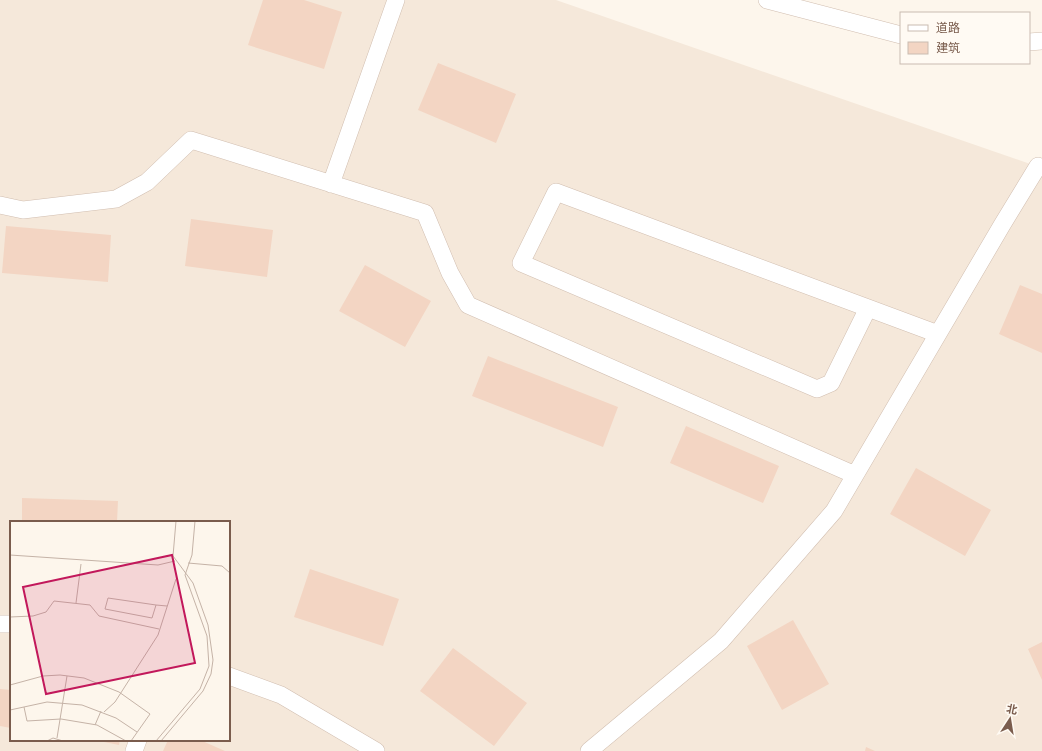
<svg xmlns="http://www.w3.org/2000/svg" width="1042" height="751" viewBox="0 0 1042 751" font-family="Commissioner,'Noto Sans SC',sans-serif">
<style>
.residential{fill:#f5e8da;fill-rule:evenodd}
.building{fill:#f3d5c3}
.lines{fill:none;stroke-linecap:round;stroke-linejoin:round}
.minor-casing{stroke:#d1beb0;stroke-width:18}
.minor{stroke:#fff;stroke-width:17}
.inset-road{fill:none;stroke:#c5b3a7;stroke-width:1}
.view{fill:#c2185b;fill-opacity:0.15;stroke:#c2185b;stroke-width:2}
.inset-edge{fill:none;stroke:#7a5c4d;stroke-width:2}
</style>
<rect width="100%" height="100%" fill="#fdf6ec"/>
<path class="residential" d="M 0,0 L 556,0 L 1042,168 L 1042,751 L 0,751 ZM 11,522 L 229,522 L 229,740 L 11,740 Z"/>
<path class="building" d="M 263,0 L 304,0 L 342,12 L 324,69 L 248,45 Z
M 438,63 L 516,94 L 496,143 L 418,110 Z
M 191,219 L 273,230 L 267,277 L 185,266 Z
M 6,226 L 111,235 L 108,282 L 2,273 Z
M 365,265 L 431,301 L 405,347 L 339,311 Z
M 1020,285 L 1042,294 L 1042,353 L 999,334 Z
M 488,356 L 618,407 L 603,447 L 472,396 Z
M 686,426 L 779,466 L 763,503 L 670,463 Z
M 916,468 L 991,510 L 965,556 L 890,514 Z
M 22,498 L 118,501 L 117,522 L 22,522 Z
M 310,569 L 399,599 L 383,646 L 294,617 Z
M 793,620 L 829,684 L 782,710 L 747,646 Z
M 1042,642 L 1042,680 L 1028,649 Z
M 453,648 L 527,703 L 494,746 L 420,691 Z
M 0,689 L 11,690 L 11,728 L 0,726 Z
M 94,740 L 120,740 L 119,745 Z
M 168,740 L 200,740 L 225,751 L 163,751 Z
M 866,747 L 875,751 L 865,751 Z"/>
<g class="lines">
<defs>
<path id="minor" d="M 767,0 L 901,35
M 1029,42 L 1042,41
M 331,184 L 396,0
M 0,205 L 23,210 L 116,199 L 147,182 L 191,140 L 425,213 L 450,273 L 468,305 L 855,475
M 868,308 L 831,383 L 817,389 L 521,263 L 556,192 L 938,334
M 0,624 L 11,624
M 229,676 L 281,695 L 376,751
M 134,751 L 138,740
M 589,751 L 721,641 L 834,511 L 1002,225 L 1038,166"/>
</defs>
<use href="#minor" class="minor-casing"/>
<use href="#minor" class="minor"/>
</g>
<g transform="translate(10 521)">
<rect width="220" height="220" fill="#fdf6ec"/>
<path class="inset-road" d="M 0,34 L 148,44 L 165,40M 178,42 L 212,45 L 220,52M 66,82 L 71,43M 146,84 L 142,97 L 95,88 L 98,77 L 146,84 L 157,85M 0,96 L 23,95 L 36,91 L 44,80 L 80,84 L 89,95 L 149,108M 0,164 L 33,155 L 50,154 L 74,157 L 109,171 L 140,193 L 121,220M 14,186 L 17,200 L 51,198 L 87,204 L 116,220M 0,189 L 37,181 L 72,184 L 106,197 L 127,211M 94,191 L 105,181 L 148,114 L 166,58M 85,204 L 91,190M 47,217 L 57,155M 37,220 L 43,217 L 53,220M 146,220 L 190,168 L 199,145 L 197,115 L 175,54 L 182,34 L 185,0M 151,220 L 193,170 L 201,153 L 203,139 L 198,104 L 183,62 L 163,35 L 166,0"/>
<path class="view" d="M 162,34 L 185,142 L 36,173 L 13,66 Z"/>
<rect width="220" height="220" class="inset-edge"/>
</g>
<rect x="900" y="12" width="130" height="52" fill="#fffaf3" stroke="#cabbb1"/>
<rect x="908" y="25" width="20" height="6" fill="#ffffff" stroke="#cabbb1"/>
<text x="936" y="32" font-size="12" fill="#7a5c4d">道路</text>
<rect x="908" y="42" width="20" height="12" fill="#f3d5c3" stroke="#cabbb1"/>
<text x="936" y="52" font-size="12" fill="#7a5c4d">建筑</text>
<g transform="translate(1010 719) rotate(12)" stroke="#fffaf3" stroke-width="3" paint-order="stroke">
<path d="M0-3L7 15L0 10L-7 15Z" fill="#7a5c4d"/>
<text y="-6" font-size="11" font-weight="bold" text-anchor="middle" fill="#7a5c4d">北</text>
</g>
</svg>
